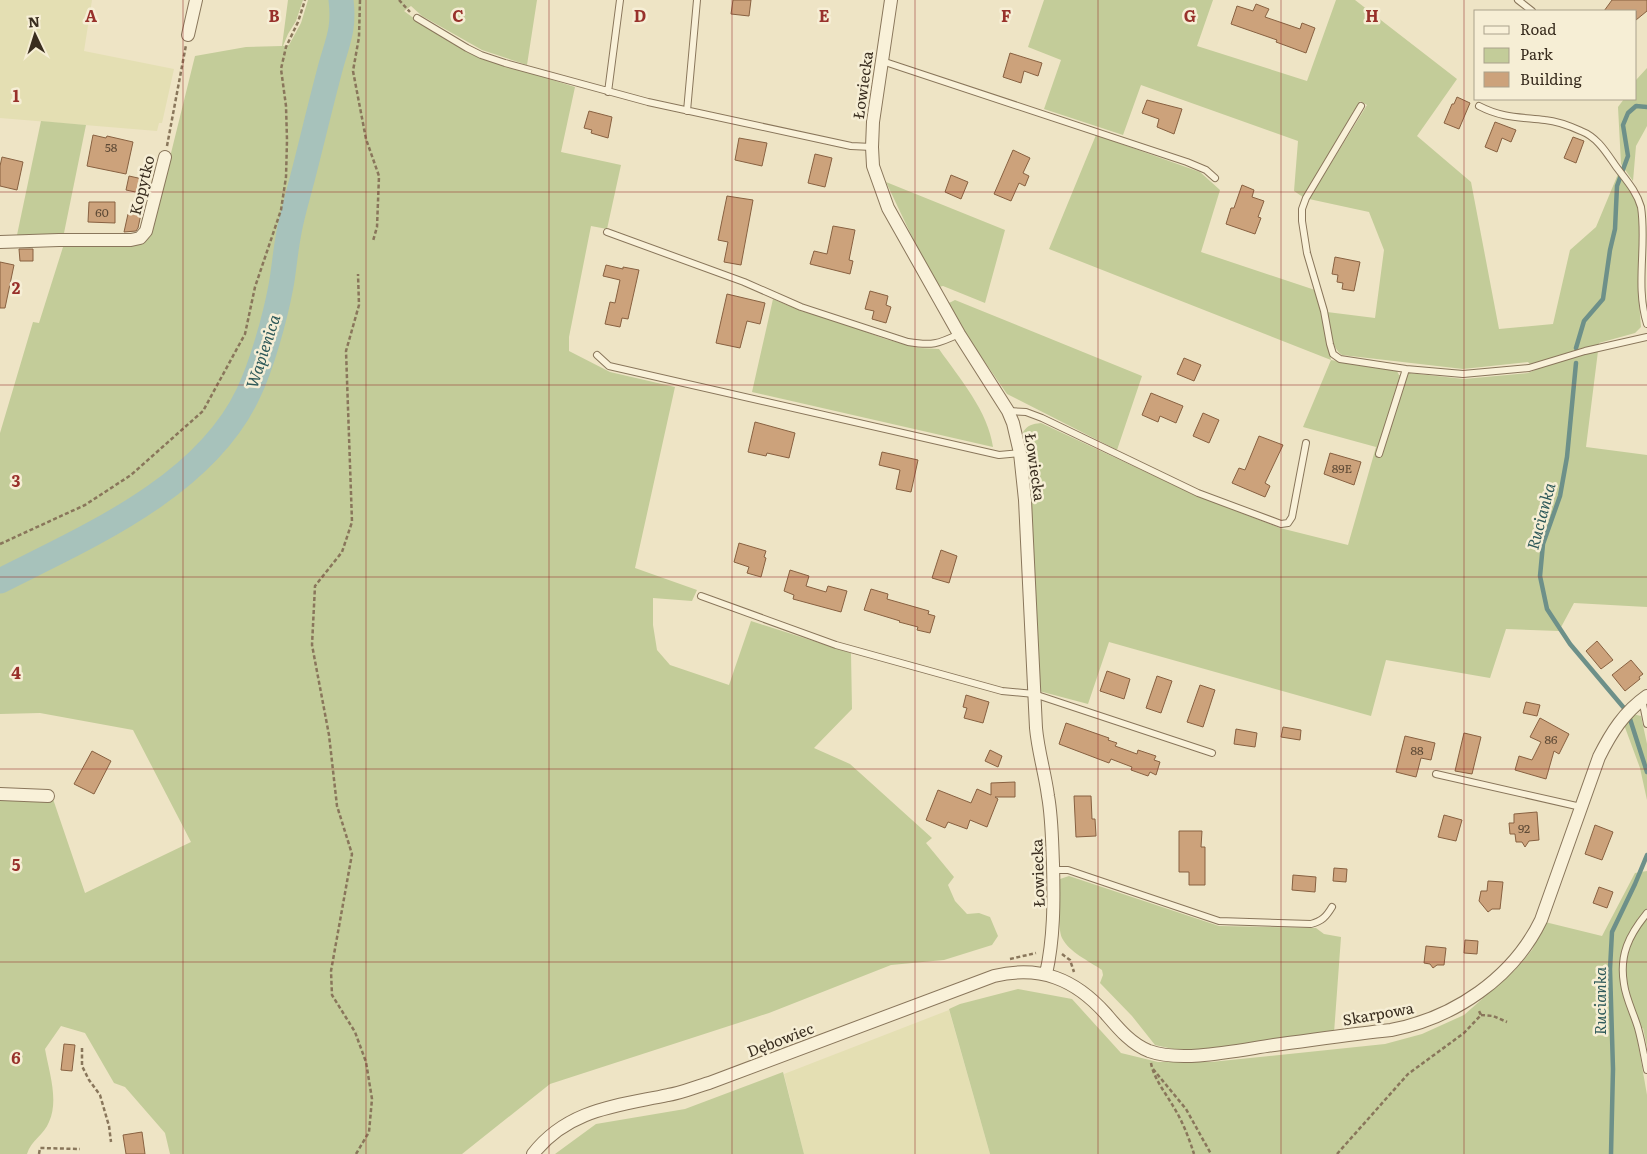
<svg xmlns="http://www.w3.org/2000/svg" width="1647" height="1154" viewBox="0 0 1647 1154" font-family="Literata,serif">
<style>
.farmland{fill:#e4dfb3}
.green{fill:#c3cc99}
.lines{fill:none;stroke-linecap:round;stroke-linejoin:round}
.stream{stroke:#6d9089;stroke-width:4.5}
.river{stroke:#a7c2bb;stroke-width:25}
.building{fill:#cca27b;stroke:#886141}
.service-casing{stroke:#89765b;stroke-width:8}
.minor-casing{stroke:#89765b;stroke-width:14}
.path{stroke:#89765b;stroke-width:2.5;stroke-dasharray:4 2.5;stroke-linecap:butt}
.service{stroke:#f9f1d9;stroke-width:6}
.minor{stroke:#f9f1d9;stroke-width:12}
.grid{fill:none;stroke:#98312b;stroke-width:1;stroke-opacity:0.55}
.labels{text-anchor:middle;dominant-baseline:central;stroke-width:5;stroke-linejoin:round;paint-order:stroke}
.number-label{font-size:12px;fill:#5e4a36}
.street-label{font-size:15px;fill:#392d1f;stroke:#f6eed5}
.water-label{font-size:16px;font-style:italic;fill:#2e5959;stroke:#f6eed5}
.grid-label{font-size:16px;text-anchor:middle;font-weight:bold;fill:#98312b;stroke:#f6eed5;stroke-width:5;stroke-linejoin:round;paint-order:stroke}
</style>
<rect width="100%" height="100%" fill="#eee4c5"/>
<path class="farmland" d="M 0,0 L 92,0 L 84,51 L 174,69 L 162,123 L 159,123 L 157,131 L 0,118 Z
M 949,1010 L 990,1154 L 804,1154 L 784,1074 Z"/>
<path class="green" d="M 288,0 L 303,0 L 296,21 L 288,34 L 283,46 L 289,45 L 301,23 L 308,0 L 334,0 C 338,26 329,42 323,66 C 313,101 306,138 297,173 C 284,221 275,269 262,317 C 252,355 240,396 217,428 C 210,437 200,444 192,452 C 137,503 66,536 0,572 L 0,433 L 33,322 L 39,323 L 63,247 L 132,245 C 141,243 146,241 151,234 L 195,56 L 246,47 L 282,46 Z
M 349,0 L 537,0 L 527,65 L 482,50 L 422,16 L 411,6 L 404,11 C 428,29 455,46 482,58 L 575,87 L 561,152 L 621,165 L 607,229 L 591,226 L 569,337 L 569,351 L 610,372 L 675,387 L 635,568 L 697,590 L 692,601 L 653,598 L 653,625 L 657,650 L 670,665 L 729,685 L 751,621 L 851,653 L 852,709 L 814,748 L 850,764 L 932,838 L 926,843 L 954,877 L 948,885 L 955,901 L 967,914 L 979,913 L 990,917 L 998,936 L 992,945 L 944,960 L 891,965 L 769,1013 L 550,1084 L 462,1154 L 170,1154 L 165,1133 L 125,1087 L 114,1083 L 85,1033 L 61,1026 L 45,1049 C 49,1072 59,1100 49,1122 C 44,1135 31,1140 27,1154 L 0,1154 L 0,797 L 53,799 L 85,893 L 191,842 L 133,730 L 40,713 L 0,714 L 0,590 L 59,562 L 124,526 L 190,477 L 219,450 L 238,426 L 255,395 L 273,349 L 290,290 L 296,236 L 337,74 L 349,34 L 351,15 Z
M 1044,0 L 1213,0 L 1197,46 L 1307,81 L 1336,0 L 1355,0 L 1457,79 L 1417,136 L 1471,182 L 1499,329 L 1553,324 L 1570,250 L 1596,227 L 1618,174 L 1629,187 L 1638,207 L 1642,238 L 1638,289 L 1641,327 L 1635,333 L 1599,343 L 1586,447 L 1647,455 L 1647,607 L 1574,603 L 1559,631 L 1506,629 L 1490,678 L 1386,660 L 1371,716 L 1109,642 L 1088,704 L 1039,691 L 1026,456 L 1023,432 C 1028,425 1032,424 1041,423 L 1195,495 L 1280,528 L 1348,545 L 1376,447 L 1303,427 L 1331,360 L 1049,249 L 1096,135 L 1200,172 L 1220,190 L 1201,252 L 1315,290 L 1322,312 L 1331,360 L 1397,371 L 1399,375 L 1406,376 L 1409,373 L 1464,379 L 1528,373 L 1535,370 L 1528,362 L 1463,369 L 1342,355 C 1330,346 1330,327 1327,312 L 1375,318 L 1384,250 L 1369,212 L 1309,199 L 1367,105 L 1360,101 L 1303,197 L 1294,191 L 1298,141 L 1141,85 L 1123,135 L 1044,109 L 1061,60 L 1028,47 Z
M 1647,68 L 1647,126 L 1636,146 L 1633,181 L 1621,164 L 1618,107 L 1624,99 L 1636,99 L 1636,80 Z
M 41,121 L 86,125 L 64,233 L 62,235 L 41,236 L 17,235 Z
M 886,182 L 1005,230 L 985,303 L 943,286 L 939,287 L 914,241 Z
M 773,299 L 801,311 L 831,319 L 885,339 L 919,348 L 939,349 C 960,379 988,411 993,447 L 752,392 Z
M 955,300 L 1142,376 L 1117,450 L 1007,394 L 971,342 L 949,303 Z
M 1632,714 L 1641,716 L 1647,744 L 1647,800 L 1640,768 L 1623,722 Z
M 1647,871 L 1647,1047 L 1643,1028 L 1636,1032 L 1647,1095 L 1647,1154 L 990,1154 L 949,1009 L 960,1004 L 1018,989 L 1072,999 L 1121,1053 L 1158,1062 L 1211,1062 L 1385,1044 L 1422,1034 L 1464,1015 L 1515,970 L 1532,950 L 1545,922 L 1602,936 L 1635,873 Z
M 1069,876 L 1219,926 L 1316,928 L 1324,934 L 1341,937 L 1334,1033 L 1207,1049 L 1173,1049 L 1155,1045 L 1132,1016 L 1100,983 L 1103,975 L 1102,970 C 1089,961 1069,952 1062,938 C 1057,927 1060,892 1060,879 Z
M 783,1072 L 804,1154 L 555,1154 L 596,1124 L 685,1109 Z"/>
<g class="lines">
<path class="stream" d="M 1576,348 L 1584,321 L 1603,299 L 1610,250 L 1615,229 L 1617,186 L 1628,156 L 1623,125 L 1628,113 L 1636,106 L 1647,107
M 1576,363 L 1567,457 L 1560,496 L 1543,544 L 1540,576 L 1547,609 L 1570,644 L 1624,708
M 1630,719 L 1647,772
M 1611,1154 L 1613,1069 L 1610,969 L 1612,932 L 1635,884 L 1647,855"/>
<path class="river" d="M 0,581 C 87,537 204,487 248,394 C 262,365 275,318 281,286 C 284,270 285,254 288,238 C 291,217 298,196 303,176 C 312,141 320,107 329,73 C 336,44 345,32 341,0"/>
</g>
<path class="building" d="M 733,0 L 751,0 L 749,16 L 731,14 Z
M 1612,0 L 1647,0 L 1647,11 L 1636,20 L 1636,11 L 1604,11 Z
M 1256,4 L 1269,9 L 1265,17 L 1300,29 L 1302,23 L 1315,28 L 1306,53 L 1276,42 L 1277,40 L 1231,24 L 1237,6 L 1253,11 Z
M 1010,53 L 1042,63 L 1038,76 L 1024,71 L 1021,83 L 1003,77 Z
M 1457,97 L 1470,103 L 1459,129 L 1444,123 L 1452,104 L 1454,104 Z
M 1147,100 L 1182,109 L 1174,134 L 1157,127 L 1159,119 L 1142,113 Z
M 589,111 L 612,117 L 608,138 L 591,133 L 592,130 L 584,128 Z
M 1495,122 L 1516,130 L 1511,142 L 1502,138 L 1497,152 L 1485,147 Z
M 93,135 L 106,138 L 107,136 L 133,142 L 126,174 L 87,166 Z
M 1573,137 L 1584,141 L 1576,163 L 1564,158 Z
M 739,138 L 767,143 L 762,166 L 735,160 Z
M 1013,150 L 1030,158 L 1023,173 L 1029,176 L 1025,186 L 1019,183 L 1011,201 L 994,194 Z
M 815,154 L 832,158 L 825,187 L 808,183 Z
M 2,157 L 23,162 L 17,190 L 0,186 L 0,166 Z
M 951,175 L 968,182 L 961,199 L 945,192 Z
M 129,176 L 147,180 L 145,194 L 126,190 Z
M 1242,185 L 1254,190 L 1252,197 L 1264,201 L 1258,217 L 1261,218 L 1255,234 L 1226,224 L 1231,208 L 1234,208 Z
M 727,196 L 753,200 L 741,265 L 724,262 L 728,242 L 718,240 Z
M 89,202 L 115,202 L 115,223 L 88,222 Z
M 128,214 L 141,214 L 138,228 L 136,231 L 124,232 Z
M 833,226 L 855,230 L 849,260 L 853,261 L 850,274 L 810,264 L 814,251 L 827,254 Z
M 19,249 L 33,249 L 33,261 L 20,261 Z
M 1335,257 L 1360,262 L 1354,291 L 1342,289 L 1343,283 L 1337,282 L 1338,275 L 1332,274 Z
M 0,262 L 14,265 L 5,308 L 0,308 Z
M 606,265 L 623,269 L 623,267 L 639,270 L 628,319 L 622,318 L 620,327 L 605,324 L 610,302 L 615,303 L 620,280 L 603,276 Z
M 870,291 L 888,296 L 886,305 L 891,307 L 886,323 L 872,319 L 874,311 L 865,309 Z
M 727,294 L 765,303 L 760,324 L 747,321 L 740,348 L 716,343 Z
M 1184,358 L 1201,365 L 1194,381 L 1177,374 Z
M 1151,393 L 1183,406 L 1176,423 L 1160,416 L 1158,422 L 1142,415 Z
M 1203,413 L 1219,420 L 1209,443 L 1193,436 Z
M 755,422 L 795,433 L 789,458 L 767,453 L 766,456 L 748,452 Z
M 1259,436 L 1283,445 L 1265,483 L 1270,486 L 1265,497 L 1232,483 L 1239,468 L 1245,470 Z
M 882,452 L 918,460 L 911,492 L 896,489 L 900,470 L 879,465 Z
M 1330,453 L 1361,462 L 1354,485 L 1324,474 Z
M 739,543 L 766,551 L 764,557 L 766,558 L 761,577 L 747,573 L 749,567 L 734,562 Z
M 941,550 L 957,556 L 949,583 L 932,578 Z
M 790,570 L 809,576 L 806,586 L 826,592 L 828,586 L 847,591 L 841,612 L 793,599 L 794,595 L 784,591 Z
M 871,589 L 888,594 L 887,599 L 929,611 L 928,614 L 935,616 L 930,633 L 917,630 L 918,627 L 899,622 L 900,621 L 864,610 Z
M 1597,641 L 1613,660 L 1601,669 L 1586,651 Z
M 1631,660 L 1643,674 L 1639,677 L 1640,679 L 1625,691 L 1612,675 Z
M 1107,671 L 1130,679 L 1124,699 L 1100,691 Z
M 1157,676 L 1172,681 L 1161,713 L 1146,708 Z
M 1200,685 L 1215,690 L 1203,727 L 1187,722 Z
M 966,695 L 989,702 L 983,723 L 964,718 L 967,708 L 963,707 Z
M 1526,702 L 1540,705 L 1537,716 L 1523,713 Z
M 1540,718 L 1569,734 L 1559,754 L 1554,751 L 1546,779 L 1515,770 L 1519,756 L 1532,760 L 1541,742 L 1530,737 Z
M 1066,723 L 1109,738 L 1108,740 L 1117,743 L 1115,746 L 1137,754 L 1138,750 L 1156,756 L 1154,760 L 1160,762 L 1156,775 L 1150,772 L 1148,776 L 1131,770 L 1132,767 L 1111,759 L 1109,763 L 1059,744 Z
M 1283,727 L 1301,730 L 1300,740 L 1281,737 Z
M 1236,729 L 1257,733 L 1255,747 L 1234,744 Z
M 1464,733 L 1481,737 L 1472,774 L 1455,771 Z
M 1405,736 L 1435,743 L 1431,760 L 1421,758 L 1416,777 L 1396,772 Z
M 990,750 L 1002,756 L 998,767 L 985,761 Z
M 92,751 L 111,761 L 94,794 L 74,784 Z
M 1015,782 L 1015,797 L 995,797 L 998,799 L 987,827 L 970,820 L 967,829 L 948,822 L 945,828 L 926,820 L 938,790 L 971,803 L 977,789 L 991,795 L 991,783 Z
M 1074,796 L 1091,796 L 1092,819 L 1095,819 L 1096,836 L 1076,837 Z
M 1537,812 L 1539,840 L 1529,841 L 1525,847 L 1522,842 L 1516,842 L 1515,834 L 1510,834 L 1509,823 L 1514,823 L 1514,814 Z
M 1444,815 L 1462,820 L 1456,841 L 1438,837 Z
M 1595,825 L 1613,832 L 1602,860 L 1585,854 Z
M 1179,831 L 1202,831 L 1201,847 L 1205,847 L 1205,885 L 1189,885 L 1189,872 L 1179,872 Z
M 1334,868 L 1347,869 L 1346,882 L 1333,881 Z
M 1293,875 L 1316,877 L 1315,892 L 1292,890 Z
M 1488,881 L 1503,882 L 1500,909 L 1492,909 L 1488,912 L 1479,901 L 1481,891 L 1487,891 Z
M 1599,887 L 1613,892 L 1607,908 L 1593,903 Z
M 1465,940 L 1478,941 L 1477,954 L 1464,953 Z
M 1426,946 L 1446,948 L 1444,965 L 1437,965 L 1433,968 L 1430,964 L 1424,963 Z
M 64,1044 L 75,1045 L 72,1071 L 61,1070 Z
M 142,1132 L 145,1154 L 126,1154 L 123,1135 Z"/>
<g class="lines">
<defs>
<path id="service" d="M 1518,0 L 1532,11
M 417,18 L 467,48 L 481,55 L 505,63 L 648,102 L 851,146 L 872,147
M 882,61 L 1187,162 L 1206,170 L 1215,178
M 608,92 L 620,0
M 1361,106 L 1306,198 L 1302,209 L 1302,221 L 1307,253 L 1324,311 L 1330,344 L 1333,354 L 1340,359 L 1406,369 L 1463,374 L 1529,368 L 1585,351 L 1647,337
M 1479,106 C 1502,118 1519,117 1545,120 C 1556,121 1570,126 1581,131 C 1597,137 1606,152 1615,165 C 1625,179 1636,190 1641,207 C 1647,245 1635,286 1647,324
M 687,111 L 697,0
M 607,232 L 744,282 L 801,307 L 908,342 C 932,346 938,344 959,334
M 597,355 L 609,366 L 999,455 L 1020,453
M 1008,411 L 1026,412 L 1042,418 L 1198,493 L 1281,524 L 1288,523 L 1292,517 L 1306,443
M 1379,454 L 1406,369
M 701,596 L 836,645 L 1002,691 L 1034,694 L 1212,753
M 1642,699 L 1647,724
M 1436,774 L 1581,807
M 1053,870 L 1068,870 L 1219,921 L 1311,924 C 1322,921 1326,917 1332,907
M 1647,913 C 1629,935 1619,955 1624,984 C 1626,999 1634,1014 1638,1028 C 1642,1042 1644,1056 1647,1070"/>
<path id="minor" d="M 891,0 L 873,122 L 872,147 L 873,166 L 888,208 L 959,334 L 1008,411 L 1013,423 L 1020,453 L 1025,500 L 1036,728 C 1038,751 1045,773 1048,796 C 1052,818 1052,841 1053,864 C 1054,902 1054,938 1046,974
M 188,35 L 196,0
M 0,242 L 59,240 L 131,240 L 140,238 L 146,231 L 165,157
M 0,794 L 48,796
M 533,1154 C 568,1109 617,1106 668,1095 C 682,1093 695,1087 709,1083 L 994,976 C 1040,965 1075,979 1106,1014 C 1118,1028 1131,1044 1149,1051 C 1182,1063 1239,1050 1274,1045 C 1313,1040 1352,1034 1391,1030 C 1454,1018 1513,978 1541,920 L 1599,757 C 1611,733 1624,712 1647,696"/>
</defs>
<use href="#service" class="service-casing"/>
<use href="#minor" class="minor-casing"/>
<path class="path" d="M 360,0 L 359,37 L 353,71 L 366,139 L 379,176 L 377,227 L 373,241
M 399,0 L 410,12
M 167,146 L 186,45
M 0,544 L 85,505 L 131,475 L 203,411 L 245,334 L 255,287 L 281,210 L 286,177 L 287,140 L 286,106 L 281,69 L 286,47 L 298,22 L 305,0
M 1062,954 L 1070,960 L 1074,972
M 1010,959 L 1036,953
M 1481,1015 L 1493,1016 L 1507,1022
M 82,1048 L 82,1066 L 89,1080 L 100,1095 L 109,1126 L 111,1142
M 1151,1063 C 1154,1079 1165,1092 1173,1106 C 1182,1120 1189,1138 1194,1154
M 1153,1069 L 1186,1109 L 1211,1154
M 39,1154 L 40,1148 L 80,1149
M 356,1154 L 369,1132 L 372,1099 L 366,1062 L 355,1032 L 332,995 L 331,971 L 352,854 L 337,806 L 329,735 L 312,645 L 315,586 L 342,552 L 352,522 L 346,351 L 359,305 L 358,274
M 1337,1154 L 1408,1074 L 1464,1033 L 1481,1015 L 1478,1009"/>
<use href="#service" class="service"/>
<use href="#minor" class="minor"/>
</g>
<path class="grid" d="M 183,0 L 183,1154M 366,0 L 366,1154M 549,0 L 549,1154M 732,0 L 732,1154M 915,0 L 915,1154M 1098,0 L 1098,1154M 1281,0 L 1281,1154M 1464,0 L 1464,1154M 0,192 L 1647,192M 0,385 L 1647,385M 0,577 L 1647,577M 0,769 L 1647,769M 0,962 L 1647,962"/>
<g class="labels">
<g class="number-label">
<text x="111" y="147">58</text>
<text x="102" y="212">60</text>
<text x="1342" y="468">89E</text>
<text x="1551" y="739">86</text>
<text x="1417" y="750">88</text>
<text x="1524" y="828">92</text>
</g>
<g class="street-label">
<text transform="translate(862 85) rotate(-82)">Łowiecka</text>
<text transform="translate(141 185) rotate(-76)">Kopytko</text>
<text transform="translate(1036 467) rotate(82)">Łowiecka</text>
<text transform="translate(1037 873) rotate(-92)">Łowiecka</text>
<text transform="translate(1378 1013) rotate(-10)">Skarpowa</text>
<text transform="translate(780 1039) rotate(-21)">Dębowiec</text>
</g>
<g class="water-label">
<text transform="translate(262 351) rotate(-72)">Wapienica</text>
<text transform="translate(1540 516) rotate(-75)">Rucianka</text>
<text transform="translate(1599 1001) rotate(-90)">Rucianka</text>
</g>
</g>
<g class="grid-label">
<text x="91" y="22">A</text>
<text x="274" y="22">B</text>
<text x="458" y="22">C</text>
<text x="640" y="22">D</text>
<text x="824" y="22">E</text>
<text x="1006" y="22">F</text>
<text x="1190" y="22">G</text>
<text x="1372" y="22">H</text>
<text x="16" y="102">1</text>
<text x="16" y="294">2</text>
<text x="16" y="487">3</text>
<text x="16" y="679">4</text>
<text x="16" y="871">5</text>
<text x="16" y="1064">6</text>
</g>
<rect x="1474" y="10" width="162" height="90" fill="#f6eed5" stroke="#aaa18c"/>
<rect x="1484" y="26" width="25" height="8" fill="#f9f1d9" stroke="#aaa18c"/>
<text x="1520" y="35" font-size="15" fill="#392d1f">Road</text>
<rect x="1484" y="48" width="25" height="15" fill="#c3cc99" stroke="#aaa18c"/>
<text x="1520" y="60" font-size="15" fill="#392d1f">Park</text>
<rect x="1484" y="72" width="25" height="15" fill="#cca27b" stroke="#aaa18c"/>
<text x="1520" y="85" font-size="15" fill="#392d1f">Building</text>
<g transform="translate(35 35) rotate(356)" stroke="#f6eed5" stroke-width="4" paint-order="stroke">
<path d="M0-4L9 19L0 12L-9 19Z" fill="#392d1f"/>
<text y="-8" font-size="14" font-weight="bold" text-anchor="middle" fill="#392d1f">N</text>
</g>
</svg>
